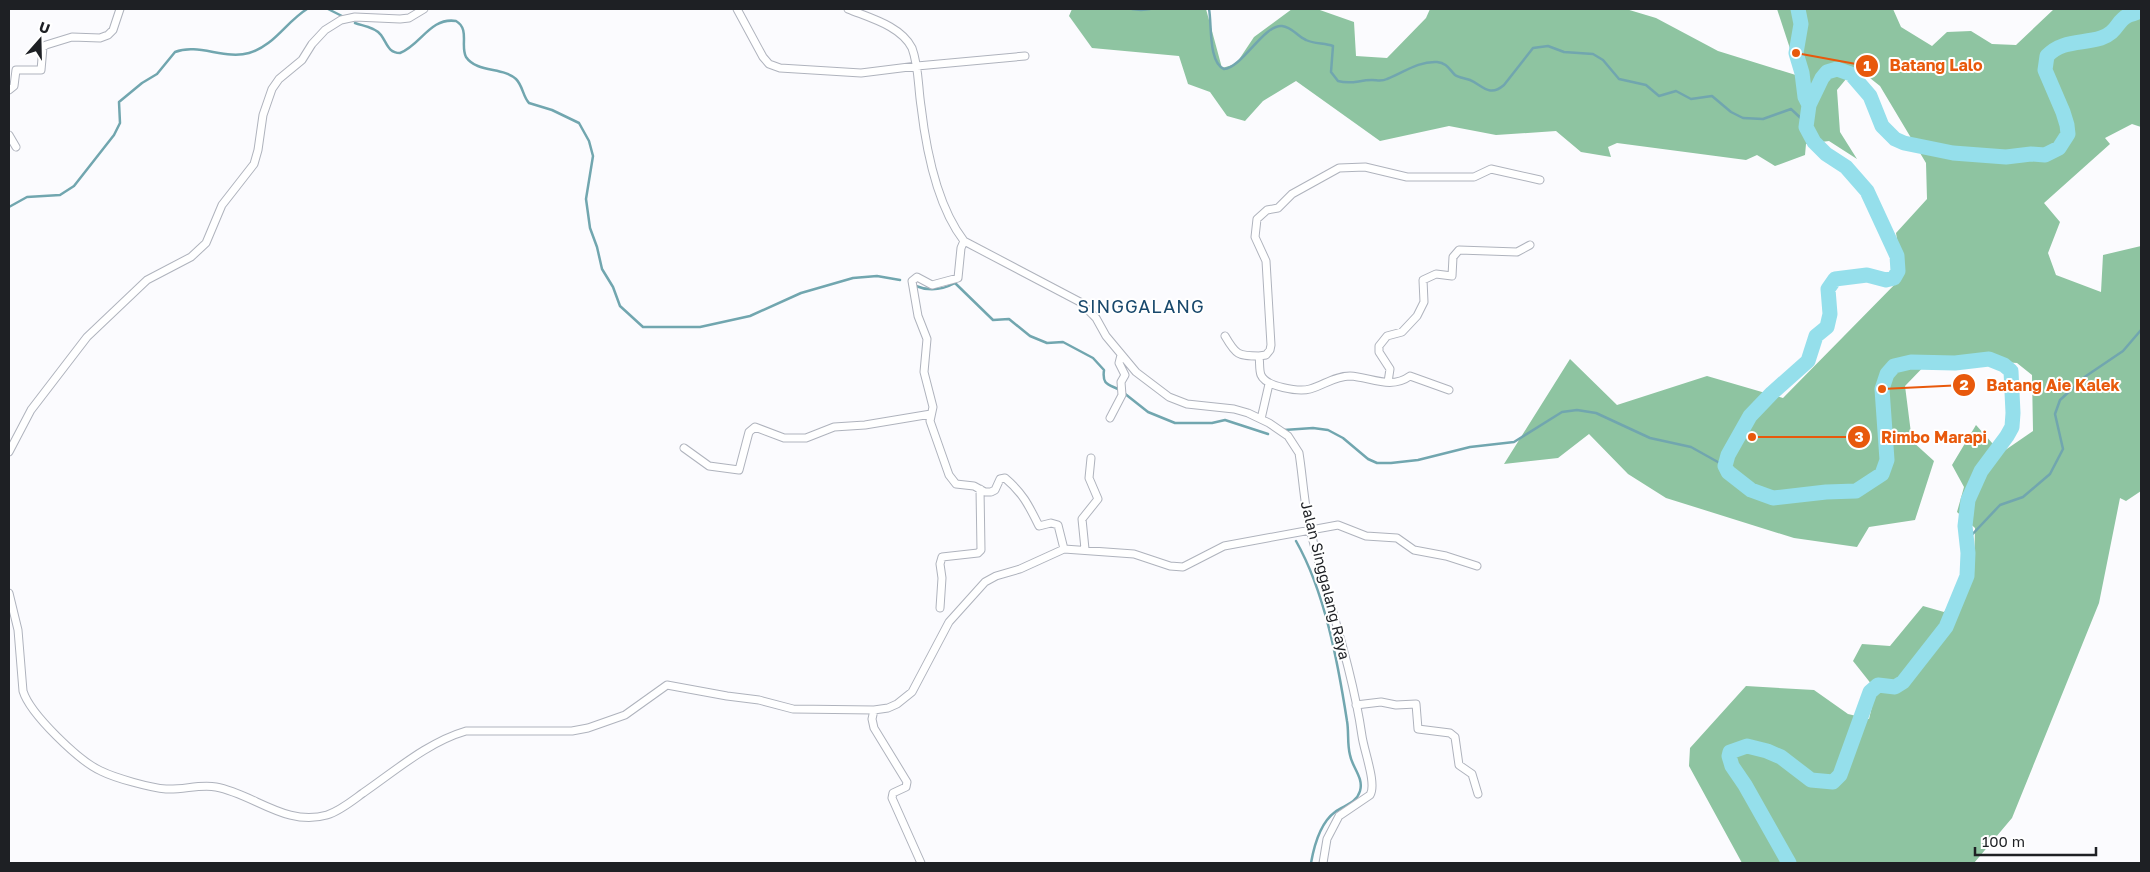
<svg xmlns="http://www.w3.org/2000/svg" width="2150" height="872" viewBox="0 0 2150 872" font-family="'Golos Text',sans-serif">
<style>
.forest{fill:#8ec4a1}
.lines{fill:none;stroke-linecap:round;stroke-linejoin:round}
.stream{stroke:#71a6af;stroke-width:2.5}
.river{stroke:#95dfeb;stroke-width:15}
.street-casing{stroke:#afb3bd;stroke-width:9}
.street{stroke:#fff;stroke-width:7}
.labels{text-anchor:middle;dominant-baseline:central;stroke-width:4;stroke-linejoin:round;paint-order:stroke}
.street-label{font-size:15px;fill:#1e2024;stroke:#fff}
.quarter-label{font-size:18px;letter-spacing:1px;fill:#18486c;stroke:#fff}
.leader{fill:none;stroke:#e8590c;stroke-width:2}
.callout-dot{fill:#e8590c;stroke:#fff;stroke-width:2}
.mark-label{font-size:15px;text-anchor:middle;font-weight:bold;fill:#fff}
.callout-label{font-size:16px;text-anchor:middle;font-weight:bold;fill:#e8590c;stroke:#fff;stroke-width:4;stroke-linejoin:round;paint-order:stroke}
</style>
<rect width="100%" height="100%" fill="#fbfbfe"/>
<path class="forest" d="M 1072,9 L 1206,9 L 1222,68 L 1236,64 L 1254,37 L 1292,9 L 1317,9 L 1354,22 L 1356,56 L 1387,58 L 1426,18 L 1430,9 L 1626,9 L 1656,18 L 1718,51 L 1799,76 L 1777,9 L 1893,9 L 1901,27 L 1932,46 L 1947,32 L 1971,31 L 1992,44 L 2016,45 L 2054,9 L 2141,9 L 2141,127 L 2132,124 L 2105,138 L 2110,144 L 2044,203 L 2060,222 L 2048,253 L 2056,275 L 2101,292 L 2103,255 L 2141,246 L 2141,491 L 2126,501 L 2120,498 L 2099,603 L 2012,818 L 1974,863 L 1742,863 L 1689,766 L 1690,748 L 1746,686 L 1814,690 L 1848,714 L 1869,719 L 1876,690 L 1853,661 L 1862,644 L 1890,646 L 1923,606 L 1944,612 L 1974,573 L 1975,528 L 1957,512 L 1964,487 L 1952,465 L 1976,425 L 2001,453 L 2033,431 L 2032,375 L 2017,363 L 1933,357 L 1905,386 L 1912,441 L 1934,461 L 1915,520 L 1869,527 L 1857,547 L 1794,538 L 1666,498 L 1628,474 L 1589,434 L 1558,458 L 1504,464 L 1570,359 L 1617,405 L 1707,376 L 1783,398 L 1903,276 L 1896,233 L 1927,199 L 1926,163 L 1880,86 L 1856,67 L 1837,90 L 1840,132 L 1857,159 L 1829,141 L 1806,144 L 1805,155 L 1775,166 L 1757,155 L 1746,160 L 1617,143 L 1608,147 L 1611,157 L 1581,152 L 1556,131 L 1496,135 L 1449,126 L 1380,141 L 1296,81 L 1263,101 L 1245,121 L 1227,116 L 1210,92 L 1188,84 L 1179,56 L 1092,48 L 1069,16 Z"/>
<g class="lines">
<path class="stream" d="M 328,9 L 344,17
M 1132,9 L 1141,10 L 1150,9
M 1209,9 C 1212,24 1208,62 1224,69 C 1242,68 1264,24 1282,26 C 1292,27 1297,36 1306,40 C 1314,44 1325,43 1333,46 L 1331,72 L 1338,81 C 1352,85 1358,80 1372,80 C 1377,80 1381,82 1387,79 C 1403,73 1418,61 1437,62 C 1447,63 1449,69 1455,75 C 1459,78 1465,78 1470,80 C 1482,85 1489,98 1504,85 L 1533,48 L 1548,46 L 1564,52 L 1593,54 L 1603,60 L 1619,79 L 1646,85 L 1659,96 L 1676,91 L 1691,99 L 1712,96 L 1731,112 L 1743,118 L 1763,119 L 1791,109 L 1806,123
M 355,23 C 363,26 375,27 381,35 C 387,43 388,53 400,53 C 421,45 430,17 456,21 C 470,29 460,46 466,57 C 477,73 503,67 516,79 C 523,86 523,97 529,103 L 552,110 L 579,123 L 589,141 L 593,156 L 586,199 L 590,228 L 597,247 L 602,269 L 613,287 L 620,306 L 643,327 L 700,327 L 750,316 L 801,293 L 853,278 L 877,276 L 900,280
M 9,207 L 27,197 L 60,195 L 74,186 L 114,135 L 120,123 L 119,102 L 142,83 L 157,74 L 175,52 C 198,43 225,60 249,53 C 274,46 286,22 307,9
M 916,286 C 930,292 942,290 955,283 L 993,320 L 1009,319 L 1030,336 L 1047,343 L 1063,342 L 1093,358 L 1104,370 C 1102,385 1108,384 1120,390
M 1124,393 L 1148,412 L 1175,423 L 1212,423 L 1225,420 L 1268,434
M 1284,430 L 1313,428 L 1328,430 L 1343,438 L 1368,459 L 1377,463 L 1391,463 L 1418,460 L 1470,447 L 1514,442 L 1562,412 L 1577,410 L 1596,413 L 1650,438 L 1691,447 L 1725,466
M 1967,540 L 2000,505 L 2023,497 L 2050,474 L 2063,449 L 2055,414 L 2060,400 L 2086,376 L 2123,351 L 2141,330
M 1296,541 C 1325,592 1338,663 1347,721 C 1349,732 1347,744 1350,755 C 1352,767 1364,778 1360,791 C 1356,804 1344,805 1335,812 C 1320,823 1314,846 1311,863"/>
<path class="river" d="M 1798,9 L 1801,24 L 1796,53 L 1802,73 L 1805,97 L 1809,105
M 1789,863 L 1745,785 L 1732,766 L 1729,756 L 1730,752 L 1747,746 L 1767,751 L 1781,757 L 1811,780 L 1833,782 L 1840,775 L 1870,692 L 1878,685 L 1895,687 L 1903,682 L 1946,627 L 1967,576 L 1968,553 L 1965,526 L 1968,500 L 1981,471 L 2007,436 L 2012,427 L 2013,413 L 2011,371 L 2004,365 L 1989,359 L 1955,363 L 1911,362 L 1894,366 L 1887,374 L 1882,389 L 1887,460 L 1882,474 L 1856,491 L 1826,492 L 1773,498 L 1751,490 L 1728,472 L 1725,466 L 1728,455 L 1750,416 L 1772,393 L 1808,361 L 1816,336 L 1827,327 L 1830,314 L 1828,289 L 1835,279 L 1867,275 L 1886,280 L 1894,278 L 1898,271 L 1897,256 L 1867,191 L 1846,167 L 1826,154 L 1814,142 L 1806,127 L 1809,105 L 1822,78 L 1827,72 L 1837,69 L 1851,74 L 1870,96 L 1882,126 L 1895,139 L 1904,143 L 1953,153 L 2006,157 L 2031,154 L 2045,155 L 2059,148 L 2068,134 L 2067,125 L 2063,112 L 2045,70 L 2047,56 C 2062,40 2082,44 2101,38 C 2117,33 2117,21 2127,16 C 2132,13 2137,14 2141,10"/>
<defs>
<path id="street" d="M 737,9 L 763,57 L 769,64 L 780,68 L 861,73 L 917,66 L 1025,56
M 848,9 C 870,18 901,26 912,48 C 919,67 918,87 921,106 C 926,149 937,206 964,241 L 1080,302 L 1096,318 L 1106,336 L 1136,372 L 1169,397 L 1187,404 L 1234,409 L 1248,413 L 1269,423 L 1288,436 L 1299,453 C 1303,478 1304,504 1310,529 C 1327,598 1352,666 1362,736 C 1364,751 1377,784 1370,795 L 1339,816 L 1327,839 L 1323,863
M 9,90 L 14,86 L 16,70 L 41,70 L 43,47 L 46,45 L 72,37 L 100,38 L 108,35 L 113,30 L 120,9
M 9,135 L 16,147
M 964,241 L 961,248 L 958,278 L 932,285 L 917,277 L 912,281 L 918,316 L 927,339 L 924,372 L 933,407 L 930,421 L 949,475 L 956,484 L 974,486 L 985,492 L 991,492 L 995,490 L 1000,479 L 1005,478 C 1023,493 1029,506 1039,526 L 1051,523 L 1058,525 L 1064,549
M 1225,336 C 1236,355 1238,356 1259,356 C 1260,362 1259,370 1261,375 C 1266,387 1299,392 1310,389 C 1324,385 1335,376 1350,376 C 1370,377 1391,390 1410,376 L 1449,390
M 1259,356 L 1266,355 L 1270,350 L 1271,345 L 1266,261 L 1255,237 L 1257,219 L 1267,210 L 1278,208 L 1292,194 L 1339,168 L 1365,167 L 1407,177 L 1474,177 L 1491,169 L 1540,180
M 1388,382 L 1390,369 L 1379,352 L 1379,346 L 1387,336 L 1402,332 L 1417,316 L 1424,302 L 1423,280 L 1436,274 L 1452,276 L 1453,257 L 1459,250 L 1517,252 L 1530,245
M 1110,418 L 1122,395 L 1121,382 L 1125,375 L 1119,363 L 1121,355
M 1261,419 L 1269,384
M 684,448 L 709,466 L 739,470 L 749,432 L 755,427 L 784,438 L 806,438 L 834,427 L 865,425 L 931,414
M 9,452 L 31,410 L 87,337 L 147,280 L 191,257 L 206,243 L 222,205 L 254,164 L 258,150 L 263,115 L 272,89 L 279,79 L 302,60 L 312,44 L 325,30 L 341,20 L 355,17 L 400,19 L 409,18 L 424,9
M 1085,549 L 1082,519 L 1098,499 L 1089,478 L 1091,458
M 9,593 L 18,630 L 23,691 C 30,714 79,761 101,771 C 115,778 151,788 166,789 C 183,790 200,784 216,787 C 254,794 286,827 327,815 C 340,811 352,801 363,793 C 395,771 428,742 466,731 L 572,731 L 588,728 L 625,715 L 667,685 L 727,696 L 759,700 L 793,709 L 874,710 L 888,708 L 897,704 L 912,692 L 949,622 L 985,582 L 996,576 L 1020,569 L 1064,549 L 1134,554 L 1170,566 L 1183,567 L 1224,546 L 1338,525 L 1366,536 L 1397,538 L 1414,550 L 1446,556 L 1477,566
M 940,608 L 942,578 L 940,564 L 942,557 L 978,553 L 981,550 L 980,489
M 1356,705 L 1381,702 L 1396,705 L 1416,704 L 1418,729 L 1450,733 L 1455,737 L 1459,765 L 1472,774 L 1478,794
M 874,710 L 872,719 L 874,728 L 907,782 L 906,787 L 893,793 L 892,798 L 921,863"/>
</defs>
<use href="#street" class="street-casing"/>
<use href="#street" class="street"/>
</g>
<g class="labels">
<g class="street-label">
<text transform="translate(1326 580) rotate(76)">Jalan Singgalang Raya</text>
</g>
<g class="quarter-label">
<text x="1141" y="306">SINGGALANG</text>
</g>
</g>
<path class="leader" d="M1796 53L1867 66M1882 389L1964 385M1752 437L1859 437"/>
<g class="callout-dot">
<circle cx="1796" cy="53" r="5"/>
<circle cx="1882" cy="389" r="5"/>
<circle cx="1752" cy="437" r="5"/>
<circle cx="1867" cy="66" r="12"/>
<circle cx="1964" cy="385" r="12"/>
<circle cx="1859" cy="437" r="12"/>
</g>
<g class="mark-label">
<text x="1867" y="71">1</text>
<text x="1964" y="390">2</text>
<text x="1859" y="442">3</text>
</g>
<g class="callout-label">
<text x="1936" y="71">Batang Lalo</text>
<text x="2053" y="391">Batang Aie Kalek</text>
<text x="1934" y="443">Rimbo Marapi</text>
</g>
<rect width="2150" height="872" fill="none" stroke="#1e2024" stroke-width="20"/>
<g transform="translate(40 40) rotate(20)" stroke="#ffffff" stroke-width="4" paint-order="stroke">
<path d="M0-4L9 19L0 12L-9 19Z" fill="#1e2024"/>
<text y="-8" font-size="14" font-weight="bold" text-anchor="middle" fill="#1e2024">U</text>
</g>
<path d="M1975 847v8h121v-8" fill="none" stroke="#1e2024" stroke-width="2.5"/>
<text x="1982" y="847" font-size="15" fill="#1e2024" stroke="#ffffff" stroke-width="4" paint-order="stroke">100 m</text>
</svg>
